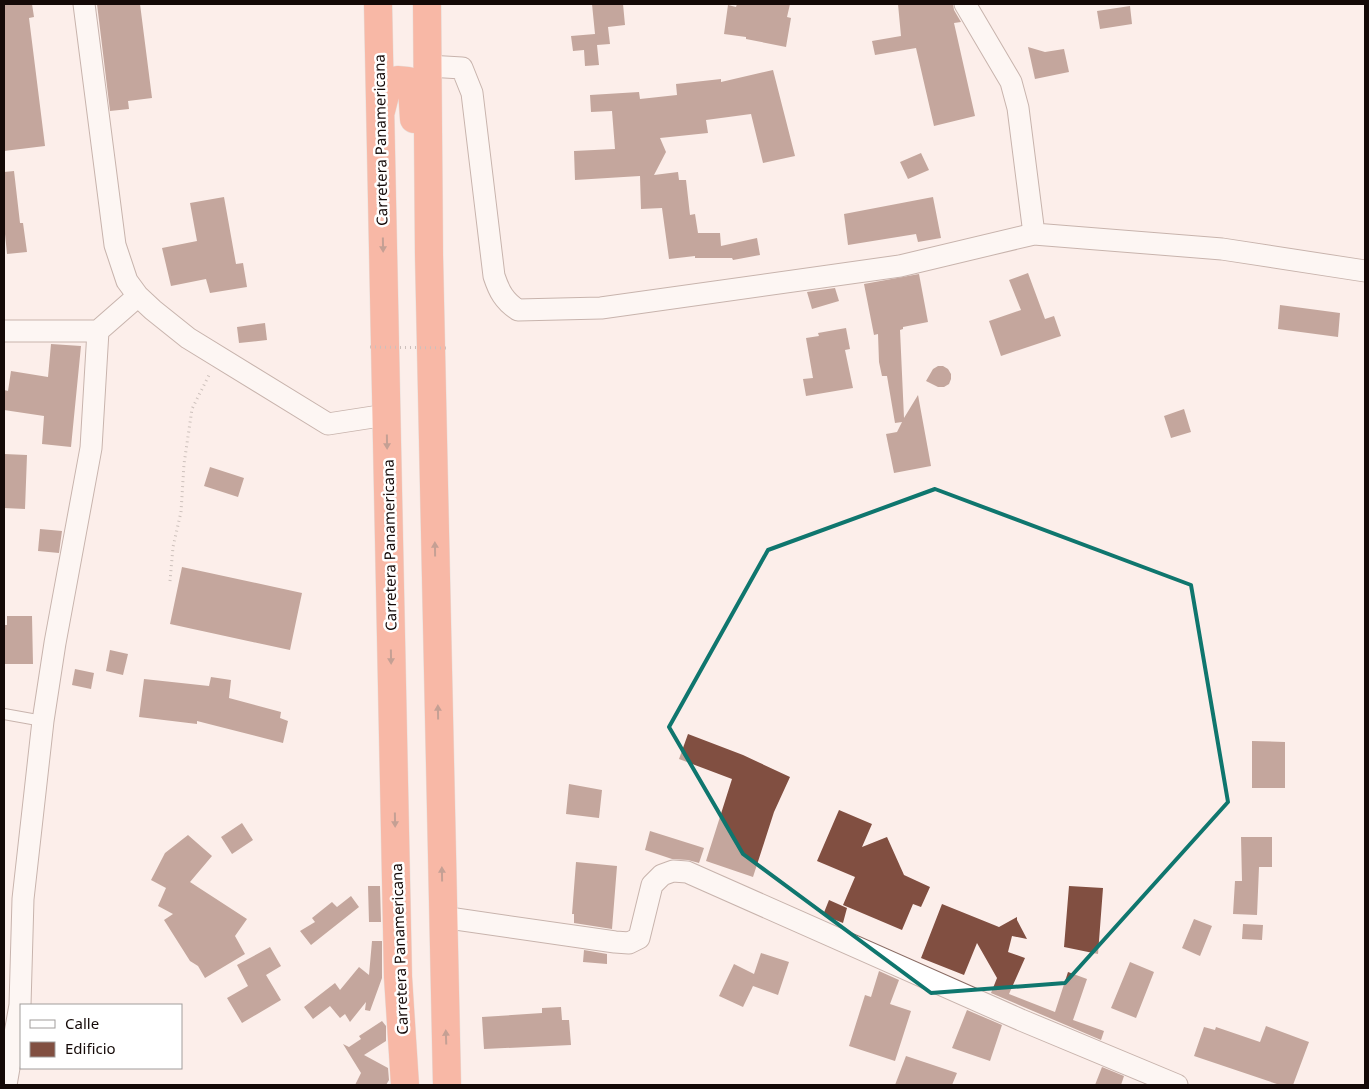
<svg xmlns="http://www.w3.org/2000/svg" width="1369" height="1089" viewBox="0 0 1369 1089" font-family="'Noto Sans',sans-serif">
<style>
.building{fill:#814f41}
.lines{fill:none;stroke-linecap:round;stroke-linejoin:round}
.lane-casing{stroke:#8a6c64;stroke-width:12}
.street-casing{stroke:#8a6c64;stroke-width:23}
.highway-casing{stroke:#d0cecd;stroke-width:29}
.path{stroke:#958885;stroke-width:3;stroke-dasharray:1 4;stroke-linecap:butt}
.lane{stroke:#fff;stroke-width:10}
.street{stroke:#fff;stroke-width:21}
.highway{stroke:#f37756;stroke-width:28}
.path-bridge{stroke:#958885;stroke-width:3;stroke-dasharray:1 4;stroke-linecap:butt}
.oneway{fill:#84402e}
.marked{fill:none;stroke:#0f766e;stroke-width:4;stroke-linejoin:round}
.labels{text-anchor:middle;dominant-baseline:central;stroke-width:5;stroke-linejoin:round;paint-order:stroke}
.street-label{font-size:15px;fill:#140907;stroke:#fff}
</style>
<rect width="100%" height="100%" fill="#fceeea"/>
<path class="building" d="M 4,4 L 32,4 L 34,17 L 29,18 L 45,146 L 4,151 Z
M 97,4 L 140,4 L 152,98 L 128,101 L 129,109 L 110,111 Z
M 592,4 L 623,4 L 625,25 L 608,27 L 610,44 L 597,45 L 599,65 L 585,66 L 584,50 L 573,51 L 571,36 L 595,34 Z
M 737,4 L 790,4 L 787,17 L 791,18 L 786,47 L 746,39 L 746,37 L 724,34 L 728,5 L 736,7 Z
M 898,4 L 953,4 L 954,10 L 961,22 L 954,23 L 975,116 L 934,126 L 916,48 L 875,55 L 872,41 L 901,36 Z
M 1130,6 L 1132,24 L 1100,29 L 1097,11 Z
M 1028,47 L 1045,52 L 1064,49 L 1069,72 L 1035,79 Z
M 773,70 L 795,156 L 763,163 L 751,114 L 706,120 L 708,133 L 660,138 L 666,152 L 654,175 L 678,172 L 679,180 L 686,180 L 690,215 L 695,214 L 698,233 L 720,233 L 721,246 L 757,238 L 760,255 L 733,260 L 732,258 L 695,258 L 695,256 L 669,259 L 662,208 L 641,209 L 640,176 L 575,180 L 574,151 L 615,149 L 612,111 L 591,112 L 590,95 L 639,92 L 640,99 L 677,95 L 676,84 L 721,79 L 721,82 Z
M 921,153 L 929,170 L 908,179 L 900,162 Z
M 14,171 L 20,223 L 23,223 L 27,252 L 7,254 L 4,224 L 4,172 Z
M 224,197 L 236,264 L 243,263 L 247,287 L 210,293 L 206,279 L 171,286 L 162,248 L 197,241 L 190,203 Z
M 933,197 L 941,238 L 918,242 L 916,234 L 848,245 L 844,214 Z
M 1028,273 L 1045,319 L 1054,316 L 1061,336 L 1001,356 L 989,321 L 1021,310 L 1009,280 Z
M 919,274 L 928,322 L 903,327 L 903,329 L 900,330 L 904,418 L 918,395 L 931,466 L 894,473 L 886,434 L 897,432 L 902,422 L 895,423 L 887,376 L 882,376 L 879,362 L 878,334 L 874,335 L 864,284 Z
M 835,288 L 839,301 L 812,309 L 807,292 Z
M 1280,305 L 1340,313 L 1338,337 L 1278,329 Z
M 265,323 L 267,340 L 239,343 L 237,327 Z
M 846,328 L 850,349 L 845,350 L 853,388 L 806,396 L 803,379 L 813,378 L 806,338 L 819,336 L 818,333 Z
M 51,344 L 81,346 L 71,447 L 42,444 L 44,416 L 4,410 L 4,390 L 8,391 L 11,371 L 48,377 Z
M 938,366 L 943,366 L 948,369 L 951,374 L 951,379 L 949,384 L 944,387 L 938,387 L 926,381 L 933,369 Z
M 1184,409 L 1191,432 L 1171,438 L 1164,416 Z
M 4,454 L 27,455 L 25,509 L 4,508 Z
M 210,467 L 244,478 L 238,497 L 204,486 Z
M 40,529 L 62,531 L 59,553 L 38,551 Z
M 182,567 L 302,593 L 290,650 L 170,624 Z
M 7,616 L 32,616 L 33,664 L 4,664 L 4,625 L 7,625 Z
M 110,650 L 128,654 L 123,675 L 106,671 Z
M 75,669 L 94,673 L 91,689 L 72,685 Z
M 211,677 L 231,680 L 229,698 L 281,712 L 280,718 L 288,721 L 283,743 L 197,721 L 197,724 L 139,717 L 144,679 L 209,686 Z
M 688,734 L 743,755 L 790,777 L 774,812 L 753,877 L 706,861 L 732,779 L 679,759 Z
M 1252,741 L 1285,742 L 1285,788 L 1252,788 Z
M 569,784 L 602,790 L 599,818 L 566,814 Z
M 839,810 L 872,824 L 862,847 L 887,837 L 904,875 L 930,887 L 921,907 L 913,904 L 902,930 L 843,905 L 855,877 L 817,861 Z
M 242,823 L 253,840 L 232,854 L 221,837 Z
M 650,831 L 704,848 L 699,863 L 688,860 L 672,859 L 645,850 Z
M 188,835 L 212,856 L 190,882 L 247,919 L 235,936 L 245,954 L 205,978 L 198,966 L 190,961 L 164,920 L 173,914 L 158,906 L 166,888 L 151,880 L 165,853 Z
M 1241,837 L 1272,837 L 1272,867 L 1259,867 L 1257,915 L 1233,914 L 1235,881 L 1242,881 Z
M 576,862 L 617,866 L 612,929 L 574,923 L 574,914 L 572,914 Z
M 368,886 L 380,886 L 381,922 L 369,922 Z
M 1069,886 L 1103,888 L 1098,954 L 1064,947 Z
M 351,896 L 359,907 L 311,945 L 300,931 L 315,922 L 312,918 L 332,902 L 337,907 Z
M 829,900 L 847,908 L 843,923 L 823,915 Z
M 942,904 L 999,927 L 1017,917 L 1017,920 L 1027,939 L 1012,936 L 1008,952 L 1025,958 L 1009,994 L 1055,1012 L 1068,972 L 1087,979 L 1073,1020 L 1104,1031 L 1101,1040 L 991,993 L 997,978 L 977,943 L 964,975 L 921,958 Z
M 1194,919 L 1212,926 L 1200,956 L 1182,948 Z
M 1243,924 L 1263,925 L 1262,940 L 1242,939 Z
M 372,941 L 382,941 L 382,978 L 370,1011 L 365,1010 L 366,1002 L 350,1022 L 345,1014 L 340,1018 L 330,1006 L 313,1019 L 304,1007 L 335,983 L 340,990 L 359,967 L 369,975 Z
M 270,947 L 281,966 L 266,975 L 281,1000 L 242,1023 L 227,998 L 248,986 L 237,965 Z
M 584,950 L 607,954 L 607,964 L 583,962 Z
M 761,953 L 789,962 L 778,995 L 753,986 L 743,1007 L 719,996 L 734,964 L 754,974 Z
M 1130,962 L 1154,972 L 1136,1018 L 1111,1008 Z
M 879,971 L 899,980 L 890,1004 L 911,1011 L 895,1061 L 849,1046 L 865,995 L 871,997 Z
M 561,1007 L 562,1020 L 569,1020 L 571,1045 L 484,1049 L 482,1017 L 542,1013 L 542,1008 Z
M 967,1010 L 1002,1025 L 990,1061 L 952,1048 Z
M 382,1021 L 386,1026 L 386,1041 L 364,1055 L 388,1068 L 389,1080 L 386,1085 L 355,1085 L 361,1073 L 343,1044 L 349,1047 L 361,1039 L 359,1036 Z
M 1266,1026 L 1309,1042 L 1293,1085 L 1280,1085 L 1194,1056 L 1204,1027 L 1215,1030 L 1216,1027 L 1260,1042 Z
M 906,1056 L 957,1073 L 952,1085 L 895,1085 Z
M 1102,1067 L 1124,1076 L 1121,1085 L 1095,1085 Z"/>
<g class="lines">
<defs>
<path id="lane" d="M 4,714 L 43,721"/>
<path id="street" d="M 84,4 L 115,245 L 127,281 L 138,296 L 153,310 L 188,338 L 328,424 L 386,415
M 965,4 L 1011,82 L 1018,108 L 1034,234
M 428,66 L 462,68 L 472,93 L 494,276 C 499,291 504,301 518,310 L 601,308 L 900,266 L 1034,234 L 1222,249 L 1365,271
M 4,331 L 98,331 L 138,296
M 442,917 L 615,942 L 629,943 L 639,938 L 652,885 L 662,875 L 673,871 L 687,872 L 1021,1020 L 1177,1085
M 6,1085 L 20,1005 L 23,899 L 43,721 L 55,643 L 91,448 L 98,331"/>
<path id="highway" d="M 378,4 L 398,977 L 405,1085
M 427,4 L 429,255 L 447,1085
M 381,111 L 387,87 L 397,80 L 408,81 L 412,89 L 414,119"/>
</defs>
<use href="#lane" class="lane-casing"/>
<use href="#street" class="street-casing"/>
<use href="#highway" class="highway-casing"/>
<path class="path" d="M 170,581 L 173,547 L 181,512 L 184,464 L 192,409 L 210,373"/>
<use href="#lane" class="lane"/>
<use href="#street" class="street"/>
<use href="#highway" class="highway"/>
<path class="path-bridge" d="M 370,347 L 448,348"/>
</g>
<defs><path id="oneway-solid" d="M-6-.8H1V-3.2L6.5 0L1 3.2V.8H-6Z" transform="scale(1.25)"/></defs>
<g class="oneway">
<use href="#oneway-solid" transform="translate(383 245) rotate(89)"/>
<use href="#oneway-solid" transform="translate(387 442) rotate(89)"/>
<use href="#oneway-solid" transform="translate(435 549) rotate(-91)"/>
<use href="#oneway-solid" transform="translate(391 657) rotate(89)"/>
<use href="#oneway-solid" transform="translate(438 712) rotate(-91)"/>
<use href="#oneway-solid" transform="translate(395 820) rotate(89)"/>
<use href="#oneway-solid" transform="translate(442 874) rotate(-91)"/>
<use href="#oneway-solid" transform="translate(446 1037) rotate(-92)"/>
</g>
<path d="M0 0H1369V1089H0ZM 935,489 L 1191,585 L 1228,802 L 1065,983 L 931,993 L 743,854 L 669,727 L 768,550 Z" fill="#fceeea" fill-opacity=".55" fill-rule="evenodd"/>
<path class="marked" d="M 935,489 L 1191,585 L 1228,802 L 1065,983 L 931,993 L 743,854 L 669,727 L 768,550 Z"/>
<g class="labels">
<g class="street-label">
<text transform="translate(380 140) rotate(-91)">Carretera Panamericana</text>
<text transform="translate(389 545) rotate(-91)">Carretera Panamericana</text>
<text transform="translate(399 949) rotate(-92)">Carretera Panamericana</text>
</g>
</g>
<rect width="1369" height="1089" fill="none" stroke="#140907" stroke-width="10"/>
<rect x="20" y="1004" width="162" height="65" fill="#ffffff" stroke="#a19d9c"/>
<rect x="30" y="1020" width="25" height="8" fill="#ffffff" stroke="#a19d9c"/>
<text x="65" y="1029" font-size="15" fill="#140907">Calle</text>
<rect x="30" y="1042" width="25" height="15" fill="#814f41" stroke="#a19d9c"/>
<text x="65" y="1054" font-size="15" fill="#140907">Edificio</text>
</svg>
